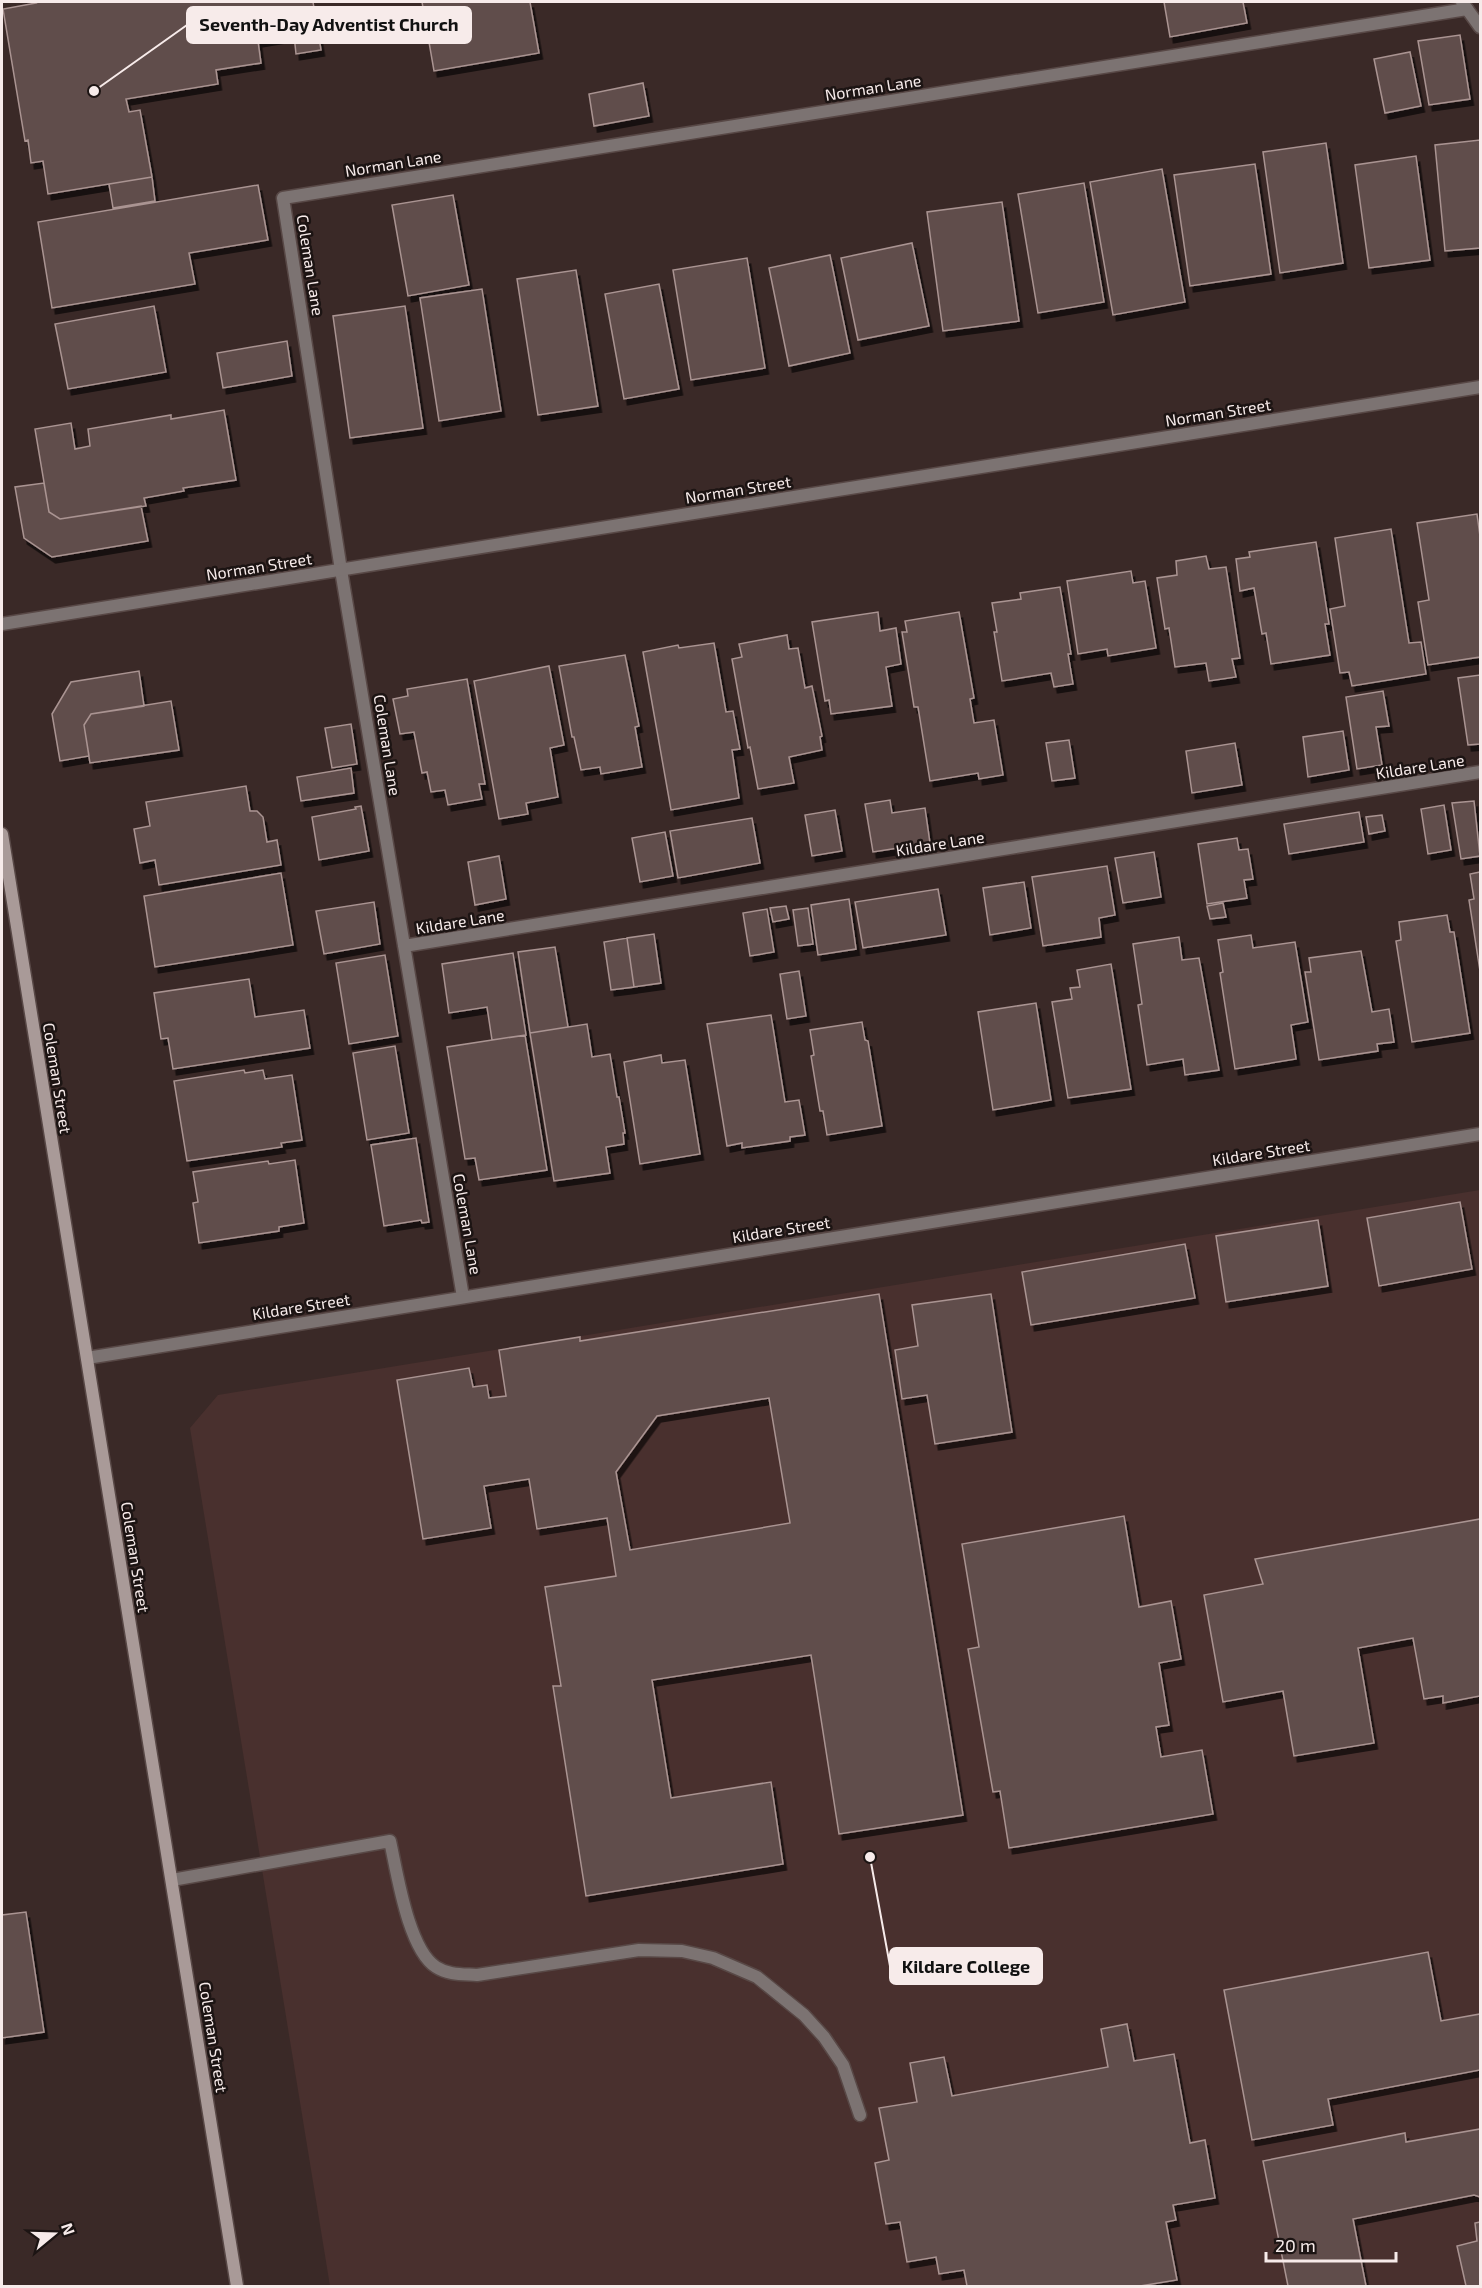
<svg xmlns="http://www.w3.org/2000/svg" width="1482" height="2288" viewBox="0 0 1482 2288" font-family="'Exo 2',sans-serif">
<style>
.built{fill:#49302e}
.building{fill:#614e4c;stroke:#aa9492;stroke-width:1.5;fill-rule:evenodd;filter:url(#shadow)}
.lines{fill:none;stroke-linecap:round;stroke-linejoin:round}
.lane-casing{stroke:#584846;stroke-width:15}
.street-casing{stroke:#584846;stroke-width:15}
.secondary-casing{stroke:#584846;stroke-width:15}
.lane{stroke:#7c7372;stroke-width:12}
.street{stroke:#7c7372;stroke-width:12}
.secondary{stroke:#a99a98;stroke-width:12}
.labels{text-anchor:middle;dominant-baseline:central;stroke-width:5;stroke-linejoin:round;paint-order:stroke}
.street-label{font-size:16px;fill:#f7ebea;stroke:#1c1413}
.leader{fill:none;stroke:#f7ebea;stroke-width:2}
.callout-dot{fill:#f7ebea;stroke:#1c1413;stroke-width:2}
.callout{fill:#f7ebea;stroke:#f7ebea;stroke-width:2}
.callout-label{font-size:18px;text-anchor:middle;font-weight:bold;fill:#111}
</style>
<defs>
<filter id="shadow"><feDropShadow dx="3.5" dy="6" stdDeviation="0" flood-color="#0009"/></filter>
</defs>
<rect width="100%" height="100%" fill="#3a2927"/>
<path class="built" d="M 1480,1190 L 1480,2286 L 330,2286 L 190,1428 L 218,1395 Z"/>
<path class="building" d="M 35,2 L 313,2 L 321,50 L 296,54 L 294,35 L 258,41 L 261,63 L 216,70 L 218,84 L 126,99 L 129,112 L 140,110 L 152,177 L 48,194 L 43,161 L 31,163 L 28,140 L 25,141 L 3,9 L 36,3 Z
M 422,2 L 530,2 L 539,53 L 434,71 Z
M 1164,2 L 1243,2 L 1247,23 L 1170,37 Z
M 1460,35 L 1470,99 L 1429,105 L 1418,41 Z
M 1410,52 L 1421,106 L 1385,113 L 1374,59 Z
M 643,83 L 649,116 L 594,126 L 589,94 Z
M 1480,140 L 1480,248 L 1445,251 L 1435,145 Z
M 1326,143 L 1343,263 L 1280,273 L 1263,152 Z
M 1416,156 L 1430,260 L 1369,268 L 1355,165 Z
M 1255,164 L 1271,274 L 1190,286 L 1174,175 Z
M 1162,169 L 1185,302 L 1113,315 L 1090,182 Z
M 152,177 L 155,201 L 113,208 L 109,184 Z
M 1084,183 L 1104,302 L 1038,313 L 1018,194 Z
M 258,185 L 268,240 L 189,253 L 195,284 L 52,308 L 38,222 Z
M 453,195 L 469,285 L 408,296 L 392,205 Z
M 1002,202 L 1019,321 L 943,331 L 927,212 Z
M 912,243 L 929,326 L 858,340 L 841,258 Z
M 830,255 L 850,353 L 789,366 L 769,268 Z
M 747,258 L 765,368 L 691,380 L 673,270 Z
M 576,270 L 598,406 L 538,415 L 517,279 Z
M 659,284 L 679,389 L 624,399 L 605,294 Z
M 482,289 L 501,411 L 439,421 L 420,298 Z
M 154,306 L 166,372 L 68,389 L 55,324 Z
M 405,306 L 423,428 L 350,438 L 333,316 Z
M 287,341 L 292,376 L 223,388 L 217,353 Z
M 224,410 L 236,480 L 183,488 L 184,491 L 144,498 L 146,506 L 60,519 L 49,512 L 35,429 L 71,423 L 75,449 L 90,446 L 88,429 L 171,415 L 171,419 Z
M 44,483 L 49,512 L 60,519 L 141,506 L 148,541 L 52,557 L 24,538 L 15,487 Z
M 1477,514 L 1480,536 L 1480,657 L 1428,665 L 1418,602 L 1429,600 L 1417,523 Z
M 1391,529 L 1409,643 L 1421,642 L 1426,674 L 1352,686 L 1349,672 L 1340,673 L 1330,609 L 1345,606 L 1335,538 Z
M 1316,542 L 1329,624 L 1325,624 L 1330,655 L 1271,664 L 1266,633 L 1262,634 L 1254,588 L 1240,591 L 1236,559 L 1250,557 L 1249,552 Z
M 1206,556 L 1209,569 L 1226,567 L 1240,658 L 1232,659 L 1236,677 L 1209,681 L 1206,663 L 1175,667 L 1169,628 L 1165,629 L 1157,578 L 1177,575 L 1176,561 Z
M 1131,571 L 1133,583 L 1145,581 L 1156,648 L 1108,656 L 1107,649 L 1078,654 L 1067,581 Z
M 1060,587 L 1071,654 L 1068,654 L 1073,684 L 1054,687 L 1051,673 L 1002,681 L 994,632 L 997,632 L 992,603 L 1021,599 L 1020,593 Z
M 878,612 L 880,631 L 896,628 L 901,664 L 886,667 L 892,706 L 831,714 L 829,700 L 825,701 L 812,622 Z
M 959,612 L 974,698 L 970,699 L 974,723 L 994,720 L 1003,775 L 979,779 L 978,773 L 930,781 L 918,707 L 914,707 L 902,632 L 907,632 L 905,621 Z
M 787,635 L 789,649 L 798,648 L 805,688 L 812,686 L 822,736 L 820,737 L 822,750 L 789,757 L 794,783 L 758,789 L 750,747 L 748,748 L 732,659 L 742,657 L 739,644 Z
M 714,643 L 726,712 L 733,711 L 740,749 L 732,750 L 739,798 L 671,810 L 643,652 L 678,645 L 679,648 Z
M 625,655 L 639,726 L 635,727 L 642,767 L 601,774 L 600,767 L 581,770 L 574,737 L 572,737 L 559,666 Z
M 549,666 L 564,745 L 550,748 L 558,797 L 526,803 L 528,814 L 499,819 L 474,681 Z
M 139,671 L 144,706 L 91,714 L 84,725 L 89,756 L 60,761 L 52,714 L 71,682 Z
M 1480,675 L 1480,744 L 1468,745 L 1458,678 Z
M 467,679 L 485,784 L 479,784 L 482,799 L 448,805 L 445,790 L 431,792 L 427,772 L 422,773 L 414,732 L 400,734 L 393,699 L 408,696 L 407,689 Z
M 1383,691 L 1389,726 L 1376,727 L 1382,765 L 1357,769 L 1346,697 Z
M 171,701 L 179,750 L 90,763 L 84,725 L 91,714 Z
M 351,724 L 357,764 L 332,768 L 325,728 Z
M 1343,731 L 1349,770 L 1308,777 L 1303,737 Z
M 1069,740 L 1075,778 L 1052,781 L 1046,743 Z
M 1235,743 L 1242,785 L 1192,793 L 1186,751 Z
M 351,768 L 354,793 L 301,801 L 297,777 Z
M 246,786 L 250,811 L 257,811 L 263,817 L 267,842 L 277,840 L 281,865 L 159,885 L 155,860 L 140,863 L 134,829 L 150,826 L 146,802 Z
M 890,800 L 892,813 L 925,808 L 930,843 L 873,852 L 865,804 Z
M 1474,801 L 1480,856 L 1461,859 L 1452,803 Z
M 1444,805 L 1451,850 L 1428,854 L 1421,809 Z
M 361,806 L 369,851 L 319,860 L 312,817 L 356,809 L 355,807 Z
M 835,810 L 842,851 L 812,856 L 805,815 Z
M 1359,812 L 1364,842 L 1289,854 L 1284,824 Z
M 1382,815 L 1385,831 L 1369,834 L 1366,817 Z
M 752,818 L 760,863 L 678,878 L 670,831 Z
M 665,832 L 673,876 L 640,882 L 632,838 Z
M 1237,838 L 1239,850 L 1248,849 L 1253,879 L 1244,880 L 1247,898 L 1207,904 L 1198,844 Z
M 1154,852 L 1161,897 L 1123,903 L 1115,858 Z
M 499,856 L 506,899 L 475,905 L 468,862 Z
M 1107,866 L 1115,915 L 1099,918 L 1101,937 L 1043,946 L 1032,877 Z
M 1480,872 L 1480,971 L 1469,900 L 1474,899 L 1470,874 Z
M 281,873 L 293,945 L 155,967 L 144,896 Z
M 1024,882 L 1031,928 L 990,935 L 983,888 Z
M 938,889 L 946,935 L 863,948 L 855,902 Z
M 849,899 L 856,949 L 818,955 L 811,905 Z
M 374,902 L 380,944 L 324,954 L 316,911 Z
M 1223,903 L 1226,917 L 1210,919 L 1207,906 Z
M 786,906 L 789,919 L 773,922 L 770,908 Z
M 808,908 L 813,944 L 798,946 L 793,910 Z
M 767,909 L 774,952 L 750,956 L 743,913 Z
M 1447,915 L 1450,932 L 1454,932 L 1470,1033 L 1412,1042 L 1396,941 L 1401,940 L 1399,922 Z
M 654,934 L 661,983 L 634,987 L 627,938 Z
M 1251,935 L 1253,948 L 1295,942 L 1308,1022 L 1291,1025 L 1296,1059 L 1235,1069 L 1220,973 L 1223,972 L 1218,940 Z
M 1179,937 L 1182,960 L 1199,958 L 1219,1070 L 1185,1075 L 1183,1059 L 1147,1065 L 1138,1005 L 1142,1004 L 1133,944 Z
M 627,938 L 634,987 L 611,990 L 604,942 Z
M 555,947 L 568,1027 L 530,1033 L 518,952 Z
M 1361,951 L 1372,1012 L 1389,1009 L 1394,1042 L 1377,1044 L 1378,1051 L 1319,1060 L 1305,972 L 1311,972 L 1309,958 Z
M 513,953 L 526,1035 L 492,1040 L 487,1007 L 449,1013 L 442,964 Z
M 385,955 L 398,1036 L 349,1044 L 336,963 Z
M 1111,964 L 1131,1089 L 1068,1098 L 1052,1002 L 1072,999 L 1070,988 L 1080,987 L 1077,970 Z
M 799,971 L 806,1016 L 787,1019 L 780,974 Z
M 249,979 L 255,1017 L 304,1010 L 310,1048 L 173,1069 L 168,1038 L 161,1039 L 154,993 Z
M 1036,1003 L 1051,1100 L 993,1110 L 978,1012 Z
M 771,1015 L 785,1102 L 799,1100 L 805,1135 L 790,1137 L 790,1141 L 742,1148 L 742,1143 L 727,1146 L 707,1024 Z
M 862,1022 L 865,1040 L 868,1041 L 882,1126 L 827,1135 L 823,1111 L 820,1111 L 811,1056 L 814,1055 L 810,1030 Z
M 587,1024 L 592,1057 L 610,1054 L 617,1097 L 619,1097 L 625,1133 L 623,1133 L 624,1144 L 606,1147 L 610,1173 L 554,1181 L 530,1033 Z
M 525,1035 L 547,1170 L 479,1180 L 475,1158 L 465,1159 L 447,1047 Z
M 395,1046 L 409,1133 L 367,1140 L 353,1053 Z
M 661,1055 L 662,1063 L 685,1060 L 700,1154 L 640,1164 L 624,1062 Z
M 244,1070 L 245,1073 L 263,1070 L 265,1079 L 292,1075 L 302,1140 L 281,1143 L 282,1147 L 187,1161 L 174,1081 Z
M 416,1138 L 429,1222 L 422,1223 L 421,1220 L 384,1226 L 371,1145 Z
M 295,1160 L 304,1223 L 279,1227 L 279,1231 L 199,1243 L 193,1203 L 198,1202 L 193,1172 L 268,1161 L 269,1164 Z
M 1460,1202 L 1472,1269 L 1379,1286 L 1367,1218 Z
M 1318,1220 L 1328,1286 L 1226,1302 L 1216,1236 Z
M 1185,1244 L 1195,1298 L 1031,1325 L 1022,1272 Z
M 879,1294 L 963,1815 L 839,1834 L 811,1655 L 652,1680 L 671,1798 L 771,1782 L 783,1864 L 586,1896 L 553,1686 L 561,1686 L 545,1587 L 616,1576 L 607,1518 L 537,1529 L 529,1479 L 484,1486 L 491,1528 L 423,1539 L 397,1380 L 469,1368 L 473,1387 L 487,1385 L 489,1398 L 506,1396 L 499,1350 L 580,1337 L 580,1341 ZM 769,1398 L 790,1523 L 630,1550 L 616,1472 L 657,1416 Z
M 991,1294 L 1012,1432 L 935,1444 L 927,1395 L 902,1399 L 895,1350 L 918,1346 L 912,1305 Z
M 1124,1516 L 1139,1607 L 1171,1601 L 1181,1659 L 1159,1663 L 1169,1725 L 1156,1727 L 1161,1757 L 1202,1750 L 1213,1814 L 1009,1848 L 1000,1791 L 993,1792 L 968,1649 L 979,1647 L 962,1544 Z
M 1480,1519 L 1480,1696 L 1443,1703 L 1443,1696 L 1424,1699 L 1413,1638 L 1358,1648 L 1374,1743 L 1294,1756 L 1283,1691 L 1223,1702 L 1204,1595 L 1263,1584 L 1255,1559 Z
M 26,1912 L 44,2032 L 2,2038 L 2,1915 Z
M 1428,1952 L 1441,2021 L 1480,2014 L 1480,2070 L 1328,2099 L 1333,2125 L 1252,2140 L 1224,1990 Z
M 1127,2024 L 1134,2061 L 1174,2054 L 1190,2143 L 1205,2140 L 1215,2198 L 1173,2205 L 1176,2220 L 1166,2222 L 1177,2280 L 1140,2286 L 967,2286 L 964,2270 L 939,2274 L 936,2257 L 907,2262 L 900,2222 L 886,2224 L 875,2163 L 889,2160 L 879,2108 L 917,2102 L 910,2063 L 944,2057 L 952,2096 L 1108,2067 L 1101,2029 Z
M 1480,2129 L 1480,2197 L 1474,2195 L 1353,2219 L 1366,2286 L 1288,2286 L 1263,2161 L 1405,2133 L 1406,2142 Z
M 1480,2222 L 1480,2286 L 1466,2286 L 1457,2246 L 1477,2241 L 1475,2223 Z"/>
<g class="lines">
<defs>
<path id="lane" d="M 404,946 L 1480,772
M 463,1297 L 341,570 L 283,198 L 1467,9
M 172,1880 L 390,1841 C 397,1872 408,1949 436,1967 C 448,1975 463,1974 477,1975 L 639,1950 L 682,1951 L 713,1958 L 757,1977 L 804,2015 L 824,2037 L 843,2065 L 860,2115"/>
<path id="street" d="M 1462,2 L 1480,27
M 2,624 L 1480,387
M 87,1358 L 1480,1134"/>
<path id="secondary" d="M 2,834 L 237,2286"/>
</defs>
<use href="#lane" class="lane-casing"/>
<use href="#street" class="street-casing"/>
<use href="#secondary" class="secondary-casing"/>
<use href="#lane" class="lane"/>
<use href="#street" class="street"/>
<use href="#secondary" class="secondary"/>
</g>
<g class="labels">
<g class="street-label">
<text transform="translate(873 87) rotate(-9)">Norman Lane</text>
<text transform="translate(393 163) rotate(-9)">Norman Lane</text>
<text transform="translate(311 265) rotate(81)">Coleman Lane</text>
<text transform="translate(1218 412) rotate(-9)">Norman Street</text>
<text transform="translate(738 489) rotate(-9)">Norman Street</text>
<text transform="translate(259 566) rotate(-9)">Norman Street</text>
<text transform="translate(388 745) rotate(81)">Coleman Lane</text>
<text transform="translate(1420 766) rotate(-9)">Kildare Lane</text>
<text transform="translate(940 843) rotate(-9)">Kildare Lane</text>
<text transform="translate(460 921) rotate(-9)">Kildare Lane</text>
<text transform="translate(58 1078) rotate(81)">Coleman Street</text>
<text transform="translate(1261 1152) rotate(-9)">Kildare Street</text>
<text transform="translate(468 1224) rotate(80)">Coleman Lane</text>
<text transform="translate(781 1229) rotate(-9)">Kildare Street</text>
<text transform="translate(301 1306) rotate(-9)">Kildare Street</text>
<text transform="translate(136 1557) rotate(81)">Coleman Street</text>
<text transform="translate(214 2037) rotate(81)">Coleman Street</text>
</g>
</g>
<path class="leader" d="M94 91L187 25M870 1857L890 1966"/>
<g class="callout-dot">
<circle cx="94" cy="91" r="6"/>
<circle cx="870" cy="1857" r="6"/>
</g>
<g class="callout">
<rect x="187" y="7" width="284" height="36" rx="6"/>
<rect x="890" y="1948" width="152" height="36" rx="6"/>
</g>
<g class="callout-label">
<text x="329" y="31">Seventh-Day Adventist Church</text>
<text x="966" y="1973">Kildare College</text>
</g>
<rect width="1482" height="2288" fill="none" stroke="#f7ebea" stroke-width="6"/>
<g transform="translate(54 2234) rotate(71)" stroke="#1c1413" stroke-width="4.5" paint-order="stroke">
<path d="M0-4.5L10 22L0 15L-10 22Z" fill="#f7ebea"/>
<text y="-9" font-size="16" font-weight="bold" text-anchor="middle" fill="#f7ebea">N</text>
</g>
<path d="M1266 2252v9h130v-9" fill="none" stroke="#f7ebea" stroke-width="3"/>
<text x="1275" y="2252" font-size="18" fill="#f7ebea" stroke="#1c1413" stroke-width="4.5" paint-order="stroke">20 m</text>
</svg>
